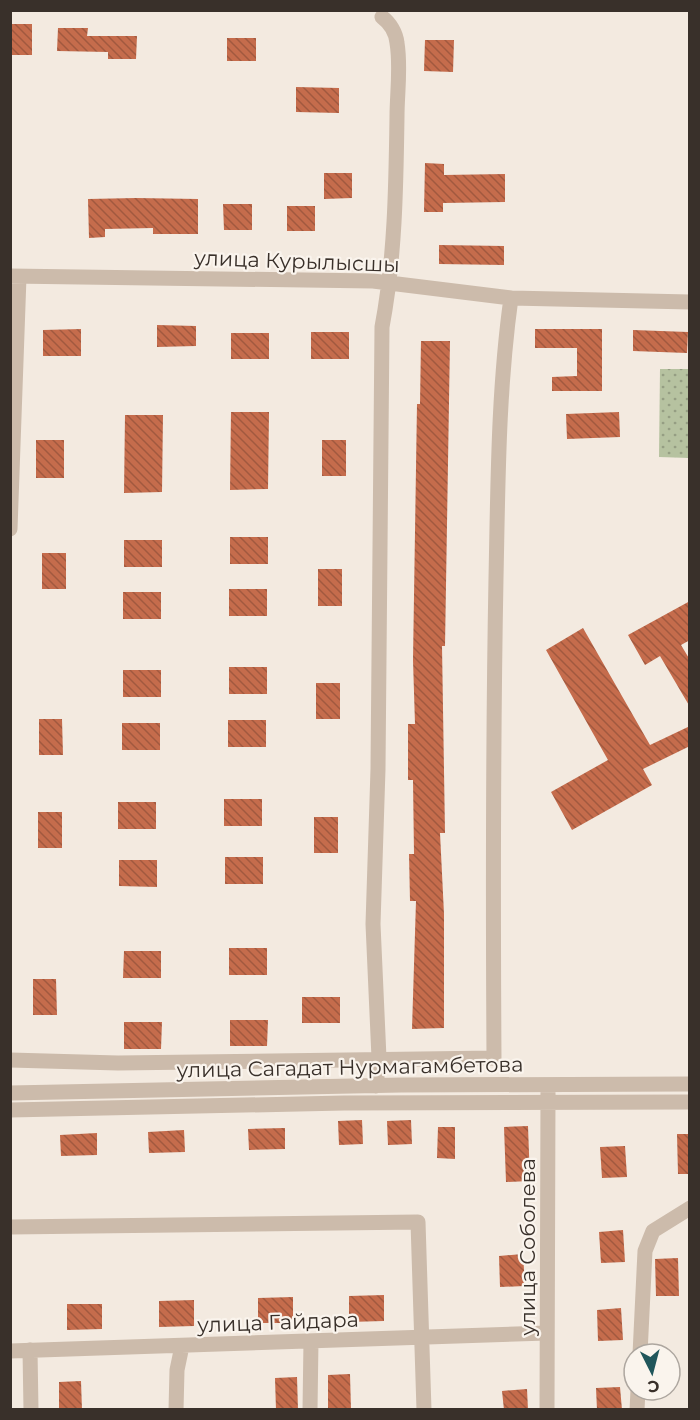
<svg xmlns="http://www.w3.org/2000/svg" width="700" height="1420" viewBox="0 0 700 1420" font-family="Montserrat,sans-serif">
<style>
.grass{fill:url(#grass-dots)}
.building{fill:url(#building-back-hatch)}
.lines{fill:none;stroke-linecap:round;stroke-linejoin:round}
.minor{stroke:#ccbbab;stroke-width:15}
.labels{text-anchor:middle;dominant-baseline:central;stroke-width:4.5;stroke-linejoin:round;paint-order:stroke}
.street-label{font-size:21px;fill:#39302a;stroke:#faf4ed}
</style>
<defs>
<pattern id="grass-dots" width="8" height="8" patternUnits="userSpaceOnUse" patternTransform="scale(1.5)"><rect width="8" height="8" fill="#b6c2a0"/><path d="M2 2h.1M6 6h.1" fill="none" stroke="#959e83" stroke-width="1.8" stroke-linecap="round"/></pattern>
<pattern id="building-back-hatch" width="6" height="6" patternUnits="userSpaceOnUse" patternTransform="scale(1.5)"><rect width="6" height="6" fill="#c56c4c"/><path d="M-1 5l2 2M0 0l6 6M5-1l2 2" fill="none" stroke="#a1593f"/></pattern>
</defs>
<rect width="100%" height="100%" fill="#f3eae0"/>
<path class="grass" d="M 660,369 L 689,369 L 689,458 L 659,457 Z"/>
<path class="building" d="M 10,24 L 32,24 L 32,55 L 10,55 Z
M 58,28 L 88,28 L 87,36 L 137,36 L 136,59 L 108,59 L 108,52 L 57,51 Z
M 227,38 L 256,38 L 256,61 L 227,61 Z
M 425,40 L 454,40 L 453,72 L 424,71 Z
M 296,87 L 339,88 L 339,113 L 296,112 Z
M 425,163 L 444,164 L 444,175 L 505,174 L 505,202 L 443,203 L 443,212 L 424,212 Z
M 324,173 L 352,173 L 352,198 L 324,199 Z
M 136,198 L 198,199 L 198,234 L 153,234 L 153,228 L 105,229 L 105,237 L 89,238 L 88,199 Z
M 223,204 L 252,204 L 252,230 L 224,230 Z
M 287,206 L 315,206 L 315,231 L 287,231 Z
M 439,245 L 504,246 L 504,265 L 439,264 Z
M 157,325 L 196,326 L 196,346 L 157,347 Z
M 81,329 L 81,356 L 43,356 L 43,330 Z
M 535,329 L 602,329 L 602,391 L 552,391 L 552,377 L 577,376 L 577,348 L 535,348 Z
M 633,330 L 688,332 L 687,353 L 633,351 Z
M 311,332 L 349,332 L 349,359 L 311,359 Z
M 231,333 L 269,333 L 269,359 L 231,359 Z
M 421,341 L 450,341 L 445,646 L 442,646 L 445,833 L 440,833 L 444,914 L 444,1028 L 412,1029 L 416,901 L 410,901 L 409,854 L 414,854 L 413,780 L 408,780 L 408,724 L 415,724 L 413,660 L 417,404 L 420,404 Z
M 231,412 L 269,412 L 268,489 L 230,490 Z
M 619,412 L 620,437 L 567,439 L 566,414 Z
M 125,415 L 163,415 L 162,492 L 124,493 Z
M 36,440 L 64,440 L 64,478 L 36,478 Z
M 322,440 L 346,440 L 346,476 L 322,476 Z
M 230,537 L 268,537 L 268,564 L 230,564 Z
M 124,540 L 162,540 L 162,567 L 124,567 Z
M 42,553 L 66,553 L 66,589 L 42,589 Z
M 318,569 L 342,569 L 342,606 L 318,606 Z
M 229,589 L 267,589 L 267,616 L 229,616 Z
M 123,592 L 161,592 L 161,619 L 123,619 Z
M 690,601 L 690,640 L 681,645 L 690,660 L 690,707 L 660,656 L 645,665 L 628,635 Z
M 583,628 L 650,745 L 690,726 L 690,746 L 643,769 L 652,785 L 572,830 L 551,792 L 608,760 L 546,650 Z
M 229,667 L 267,667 L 267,694 L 229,694 Z
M 123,670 L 161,670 L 161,697 L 123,697 Z
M 316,683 L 340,683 L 340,719 L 316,719 Z
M 39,719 L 62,719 L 63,755 L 39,755 Z
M 228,720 L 266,720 L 266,747 L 228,747 Z
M 122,723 L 160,723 L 160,750 L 122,750 Z
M 224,799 L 262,799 L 262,826 L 224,826 Z
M 118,802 L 156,802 L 156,829 L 118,829 Z
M 38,812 L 62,812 L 62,848 L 38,848 Z
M 314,817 L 338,817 L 338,853 L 314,853 Z
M 225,857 L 263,857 L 263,884 L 225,884 Z
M 119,860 L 157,860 L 157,887 L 119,886 Z
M 229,948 L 267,948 L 267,975 L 229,975 Z
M 124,951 L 161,951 L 161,978 L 123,978 Z
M 33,979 L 56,979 L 57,1015 L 33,1015 Z
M 302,997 L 340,997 L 340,1023 L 302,1023 Z
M 230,1020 L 268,1020 L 267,1046 L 230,1046 Z
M 124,1022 L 162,1022 L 161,1049 L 124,1049 Z
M 362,1120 L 363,1144 L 339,1145 L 338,1121 Z
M 411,1120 L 412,1144 L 388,1145 L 387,1121 Z
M 528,1126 L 530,1181 L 506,1182 L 504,1127 Z
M 438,1127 L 455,1127 L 455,1159 L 437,1158 Z
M 285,1128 L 285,1149 L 249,1150 L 248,1129 Z
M 184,1130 L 185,1152 L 149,1153 L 148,1132 Z
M 97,1133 L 97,1155 L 61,1156 L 60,1135 Z
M 677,1134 L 690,1134 L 690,1174 L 678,1174 Z
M 625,1146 L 627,1177 L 602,1178 L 600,1147 Z
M 623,1230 L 625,1262 L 601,1263 L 599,1232 Z
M 523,1254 L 525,1286 L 500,1287 L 499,1256 Z
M 678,1258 L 679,1296 L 656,1296 L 655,1259 Z
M 384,1295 L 384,1321 L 349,1322 L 349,1296 Z
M 293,1297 L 293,1323 L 258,1323 L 258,1298 Z
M 194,1300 L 194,1326 L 159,1327 L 159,1301 Z
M 67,1304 L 102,1304 L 102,1329 L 67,1330 Z
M 621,1308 L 623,1340 L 598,1341 L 597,1310 Z
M 350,1374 L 351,1410 L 328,1410 L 328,1375 Z
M 297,1377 L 298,1410 L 276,1410 L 275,1378 Z
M 81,1381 L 82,1410 L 59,1410 L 59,1382 Z
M 620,1387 L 622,1410 L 597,1410 L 596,1388 Z
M 527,1389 L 528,1410 L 504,1410 L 502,1391 Z"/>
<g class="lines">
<path class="minor" d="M 10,276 L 373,281 L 511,298 L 690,302
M 10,529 L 19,277
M 10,1060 L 118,1063 L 494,1058 C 493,898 493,738 496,578 C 498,485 498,391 511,298
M 376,1086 L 379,1058 L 373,924 L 378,769 L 382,327 C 395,258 396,187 397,117 C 397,93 401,67 397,43 C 396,33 390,23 382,17
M 10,1093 L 401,1085 L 690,1084
M 10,1110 L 344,1103 L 690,1102
M 10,1227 L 418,1222 L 424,1410
M 30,1350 L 31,1410
M 10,1351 L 547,1333
M 640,1354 L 645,1251 L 653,1231 L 690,1208
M 176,1410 L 177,1370 L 182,1346
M 310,1410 L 311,1341
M 547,1410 L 548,1092
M 637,1410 L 638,1390"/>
</g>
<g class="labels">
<g class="street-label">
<text transform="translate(297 261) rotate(2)">улица Курылысшы</text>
<text transform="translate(350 1067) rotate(-1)">улица Сагадат Нурмагамбетова</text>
<text transform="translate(527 1247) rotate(-90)">улица Соболева</text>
<text transform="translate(278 1322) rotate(-2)">улица Гайдара</text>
</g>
</g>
<rect width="700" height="1420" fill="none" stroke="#39302a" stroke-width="24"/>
<g transform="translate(652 1372) rotate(174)"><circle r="28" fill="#faf4ed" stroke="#ada69f" stroke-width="1.5"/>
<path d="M0-4.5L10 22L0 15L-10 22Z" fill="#20565b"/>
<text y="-9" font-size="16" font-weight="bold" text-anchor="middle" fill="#39302a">С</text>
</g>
</svg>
